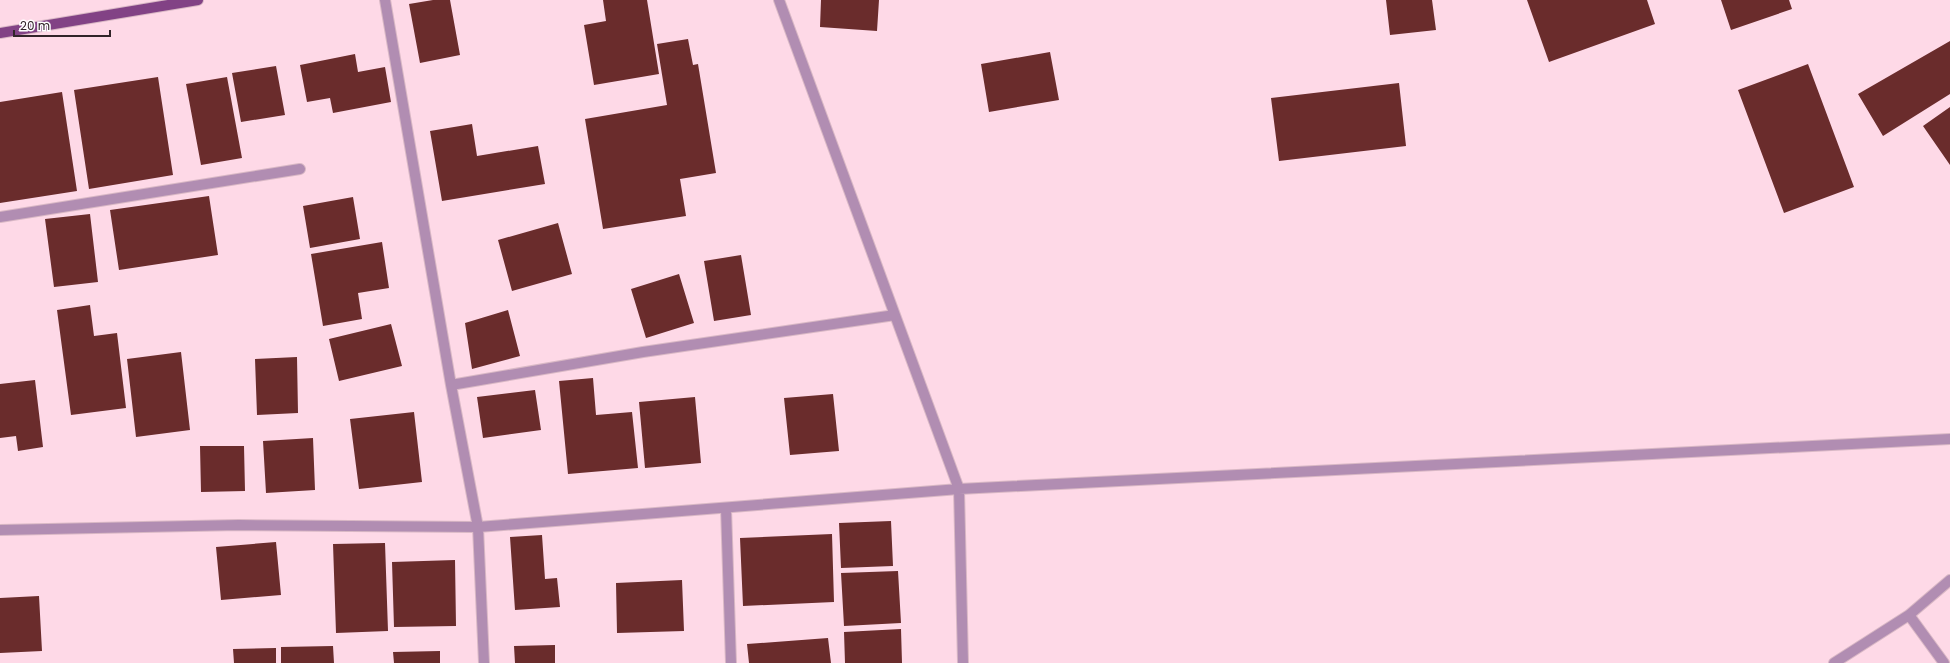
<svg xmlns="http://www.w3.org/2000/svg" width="1950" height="663" viewBox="0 0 1950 663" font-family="Poppins,sans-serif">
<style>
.building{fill:#6a2c2c}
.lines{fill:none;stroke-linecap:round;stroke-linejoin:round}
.minor-casing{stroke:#d9b8c5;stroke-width:12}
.major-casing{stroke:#d9b8c5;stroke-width:12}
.minor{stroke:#b18db2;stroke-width:10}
.major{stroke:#824285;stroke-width:10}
</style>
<rect width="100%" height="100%" fill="#fed9e7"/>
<path class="building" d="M 433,0 L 450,0 L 460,55 L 420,63 L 409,4 Z
M 603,0 L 647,0 L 659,74 L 594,85 L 584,25 L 606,21 Z
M 821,0 L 879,0 L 877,31 L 820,27 Z
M 1386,0 L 1432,0 L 1436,30 L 1390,35 Z
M 1527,0 L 1647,0 L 1655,24 L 1549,62 Z
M 1721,0 L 1789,0 L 1792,9 L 1731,30 Z
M 688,39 L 693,65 L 698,64 L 716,173 L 680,179 L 686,216 L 603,229 L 585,119 L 667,105 L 657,44 Z
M 1950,41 L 1950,94 L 1883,136 L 1858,94 Z
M 1050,52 L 1059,100 L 989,112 L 981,64 Z
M 355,54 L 358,72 L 385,67 L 391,102 L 333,113 L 330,98 L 307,102 L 300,65 Z
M 1808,64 L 1854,187 L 1784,213 L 1738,90 Z
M 276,66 L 285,115 L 241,122 L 232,73 Z
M 158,77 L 173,175 L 89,189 L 74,90 Z
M 227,77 L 242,158 L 201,165 L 186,84 Z
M 1399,83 L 1406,146 L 1279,161 L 1271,98 Z
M 62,92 L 77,191 L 0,203 L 0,102 Z
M 1950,107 L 1950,165 L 1923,126 Z
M 472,124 L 477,156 L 538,146 L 545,184 L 442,201 L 430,131 Z
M 209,196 L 218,255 L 119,270 L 110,210 Z
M 353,197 L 360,239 L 310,248 L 303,206 Z
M 90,214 L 98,282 L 54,287 L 45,219 Z
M 558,223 L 572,274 L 512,291 L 498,240 Z
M 382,242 L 389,288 L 358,293 L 362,319 L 323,326 L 311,254 Z
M 741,255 L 751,315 L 714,321 L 704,261 Z
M 679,274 L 694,323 L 646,338 L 631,289 Z
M 90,305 L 94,336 L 117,333 L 126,408 L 71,415 L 57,310 Z
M 508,310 L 520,356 L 472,369 L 465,323 Z
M 391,324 L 402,366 L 339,381 L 329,339 Z
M 181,352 L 190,430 L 136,437 L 127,359 Z
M 297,357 L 298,413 L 257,415 L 255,359 Z
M 593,378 L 596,415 L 632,412 L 638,468 L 568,474 L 559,381 Z
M 35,380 L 43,447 L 18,451 L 16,436 L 0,438 L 0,384 Z
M 535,390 L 541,430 L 483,438 L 477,397 Z
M 833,394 L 839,451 L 790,455 L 784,398 Z
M 695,397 L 701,463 L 645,468 L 639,402 Z
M 414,412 L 422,482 L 359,489 L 350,419 Z
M 313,438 L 315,490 L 266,493 L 263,441 Z
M 200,446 L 244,446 L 245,491 L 201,492 Z
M 891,521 L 893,566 L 841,568 L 839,523 Z
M 832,534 L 834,602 L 743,606 L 740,538 Z
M 542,535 L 545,579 L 557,578 L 560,607 L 515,610 L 510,537 Z
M 276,542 L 281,595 L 221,600 L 216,547 Z
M 385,543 L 388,631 L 336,633 L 333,544 Z
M 455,560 L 456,626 L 394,627 L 392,562 Z
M 898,571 L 901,623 L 844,626 L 841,573 Z
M 682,580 L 684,631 L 617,633 L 616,583 Z
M 39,596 L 42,651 L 0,653 L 0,598 Z
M 901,629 L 902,663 L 845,663 L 844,632 Z
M 828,638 L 831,663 L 749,663 L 747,644 Z
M 555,645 L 555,663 L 515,663 L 514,646 Z
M 333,646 L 334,663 L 281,663 L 281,647 Z
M 276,648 L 276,663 L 234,663 L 233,649 Z
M 440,651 L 440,663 L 394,663 L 393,652 Z"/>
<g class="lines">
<defs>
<path id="minor" d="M 385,0 L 451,385 L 478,527 L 484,663
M 779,0 L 959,489 L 963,663
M 0,217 L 300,169
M 451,385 L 643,352 L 895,315
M 726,508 L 731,663
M 0,530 L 239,525 L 478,527 L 959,489 L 1950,439
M 1909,615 L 1944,663
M 1834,663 L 1909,615 L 1950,580"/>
<path id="major" d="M 0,33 L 198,0"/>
</defs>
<use href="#minor" class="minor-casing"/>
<use href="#major" class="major-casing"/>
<use href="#minor" class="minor"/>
<use href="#major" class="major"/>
</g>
<path d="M14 30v6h96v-6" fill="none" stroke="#312429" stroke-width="2"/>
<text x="20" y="30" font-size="12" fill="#312429" stroke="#ffffff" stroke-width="3" paint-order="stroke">20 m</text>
</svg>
